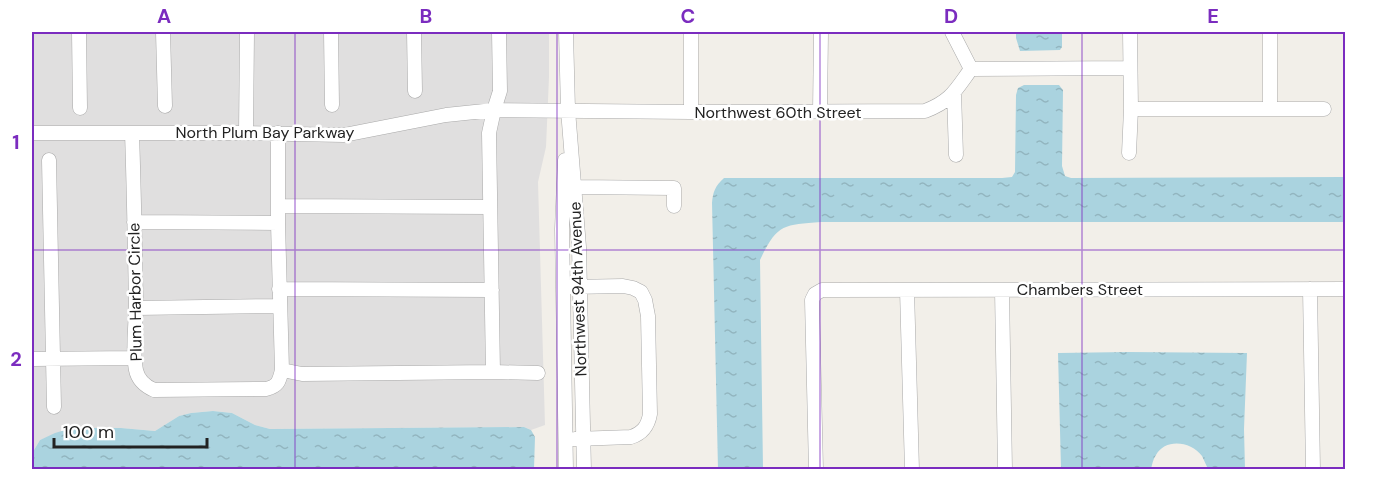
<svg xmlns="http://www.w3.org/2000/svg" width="1377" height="501" viewBox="0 0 1377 501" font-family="'DM Sans',sans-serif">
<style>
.residential{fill:#e0dfdf}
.water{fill:url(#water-ripples)}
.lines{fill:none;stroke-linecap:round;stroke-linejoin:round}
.minor-casing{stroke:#a9a9a9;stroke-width:15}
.minor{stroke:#fff;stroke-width:14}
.grid{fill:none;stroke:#7b2cbf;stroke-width:1.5;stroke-opacity:0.55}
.labels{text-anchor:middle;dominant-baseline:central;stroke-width:5;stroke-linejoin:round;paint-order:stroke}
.street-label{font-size:16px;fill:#222;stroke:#fff}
.neatline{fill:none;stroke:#7b2cbf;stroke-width:2}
.grid-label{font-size:20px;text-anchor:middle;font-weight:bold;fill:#7b2cbf}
</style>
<defs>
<pattern id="water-ripples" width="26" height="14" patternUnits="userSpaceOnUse" patternTransform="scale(1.5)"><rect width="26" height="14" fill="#aad3df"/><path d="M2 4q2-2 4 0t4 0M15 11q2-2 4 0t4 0" fill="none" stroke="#92b5bf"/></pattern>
</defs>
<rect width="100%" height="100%" fill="#f2efe9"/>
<path class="residential" d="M 32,32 L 549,32 L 549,77 L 546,147 L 538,182 L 545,425 L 531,430 L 524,427 L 270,429 L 255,425 L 232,413 L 213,411 L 191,413 L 179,416 L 155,431 L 121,428 L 72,428 L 40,440 L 34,450 L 32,461 Z"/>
<path class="water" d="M 1016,32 L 1062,32 L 1062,47 L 1060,50 L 1020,51 L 1016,38 Z
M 1024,85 L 1059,85 L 1063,90 L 1062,166 L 1065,176 L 1071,178 L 1345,177 L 1345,222 L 821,222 C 783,225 777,224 760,260 L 763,469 L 718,469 L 712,203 C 713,192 715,186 724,178 L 1002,178 L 1012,177 L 1015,172 L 1016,95 L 1018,88 Z
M 1128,352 L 1247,353 L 1244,429 L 1245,469 L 1208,469 C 1206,465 1204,460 1202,456 C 1191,441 1165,438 1156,455 C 1153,459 1152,465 1151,469 L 1061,469 L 1058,353 Z
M 213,411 L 232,413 L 255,425 L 270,429 L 524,427 L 531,430 L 535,437 L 534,469 L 32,469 L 34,450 L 40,440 L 55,433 L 72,428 L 121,428 L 155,431 L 179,416 L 191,413 Z"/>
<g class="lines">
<defs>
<path id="minor" d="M 79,32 L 80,108
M 163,32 L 165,106
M 331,32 L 332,105
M 414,32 L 415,91
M 566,32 L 568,110 L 579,247 L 584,470
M 691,32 L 691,112
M 952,32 L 971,69
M 971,69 L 1130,68
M 954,92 L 956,155
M 1131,109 L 1324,109
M 1270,109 L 1270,32
M 820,112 L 821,32
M 32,133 L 246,133 L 344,135 L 446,115 L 494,110 L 691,112 L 925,111 C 951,101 955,91 971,69
M 132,133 C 134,191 135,248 136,305 C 136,326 132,350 136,370 C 138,380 145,386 154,390 L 266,389 C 278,386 279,382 282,370 L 278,223 L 278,133
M 246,133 L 247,32
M 1129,153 L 1131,109 L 1130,32
M 49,160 L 54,407
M 565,160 L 562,229 L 566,470
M 575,187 L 674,188 L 674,206
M 278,206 L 490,207
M 134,222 L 278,223
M 571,287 L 623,286 L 633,288 L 641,292 L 645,300 L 648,316 L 650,414 C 648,426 643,433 631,437 L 575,439
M 279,289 L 492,290
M 1310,289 L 1313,470
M 907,290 L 912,470
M 1002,290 L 1005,470
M 136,308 L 279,306
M 32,359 L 135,358
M 282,370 L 302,374 L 493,372 L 538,373
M 493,372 L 489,133 L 494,110 L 500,91 L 499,32
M 816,470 L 812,300 L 815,294 L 822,290 L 1346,289"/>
</defs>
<use href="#minor" class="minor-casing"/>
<use href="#minor" class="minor"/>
</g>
<path class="grid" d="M 295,32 L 295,470M 557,32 L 557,470M 820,32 L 820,470M 1082,32 L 1082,470M 32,250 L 1346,250"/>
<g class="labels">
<g class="street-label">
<text x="778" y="112">Northwest 60th Street</text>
<text x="265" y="132">North Plum Bay Parkway</text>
<text transform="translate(578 289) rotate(-92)">Northwest 94th Avenue</text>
<text x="1080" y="289">Chambers Street</text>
<text transform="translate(135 292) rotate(-91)">Plum Harbor Circle</text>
</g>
</g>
<rect width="1377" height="501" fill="none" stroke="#ffffff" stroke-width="66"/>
<path d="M54 438v9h153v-9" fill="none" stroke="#222222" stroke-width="3"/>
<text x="63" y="438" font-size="18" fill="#222222" stroke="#ffffff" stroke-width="4.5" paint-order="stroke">100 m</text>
<rect x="33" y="33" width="1311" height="435" class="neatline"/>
<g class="grid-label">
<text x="164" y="23">A</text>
<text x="426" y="23">B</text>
<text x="688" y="23">C</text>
<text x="951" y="23">D</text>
<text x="1213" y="23">E</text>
<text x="16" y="149">1</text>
<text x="16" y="366">2</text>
</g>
</svg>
